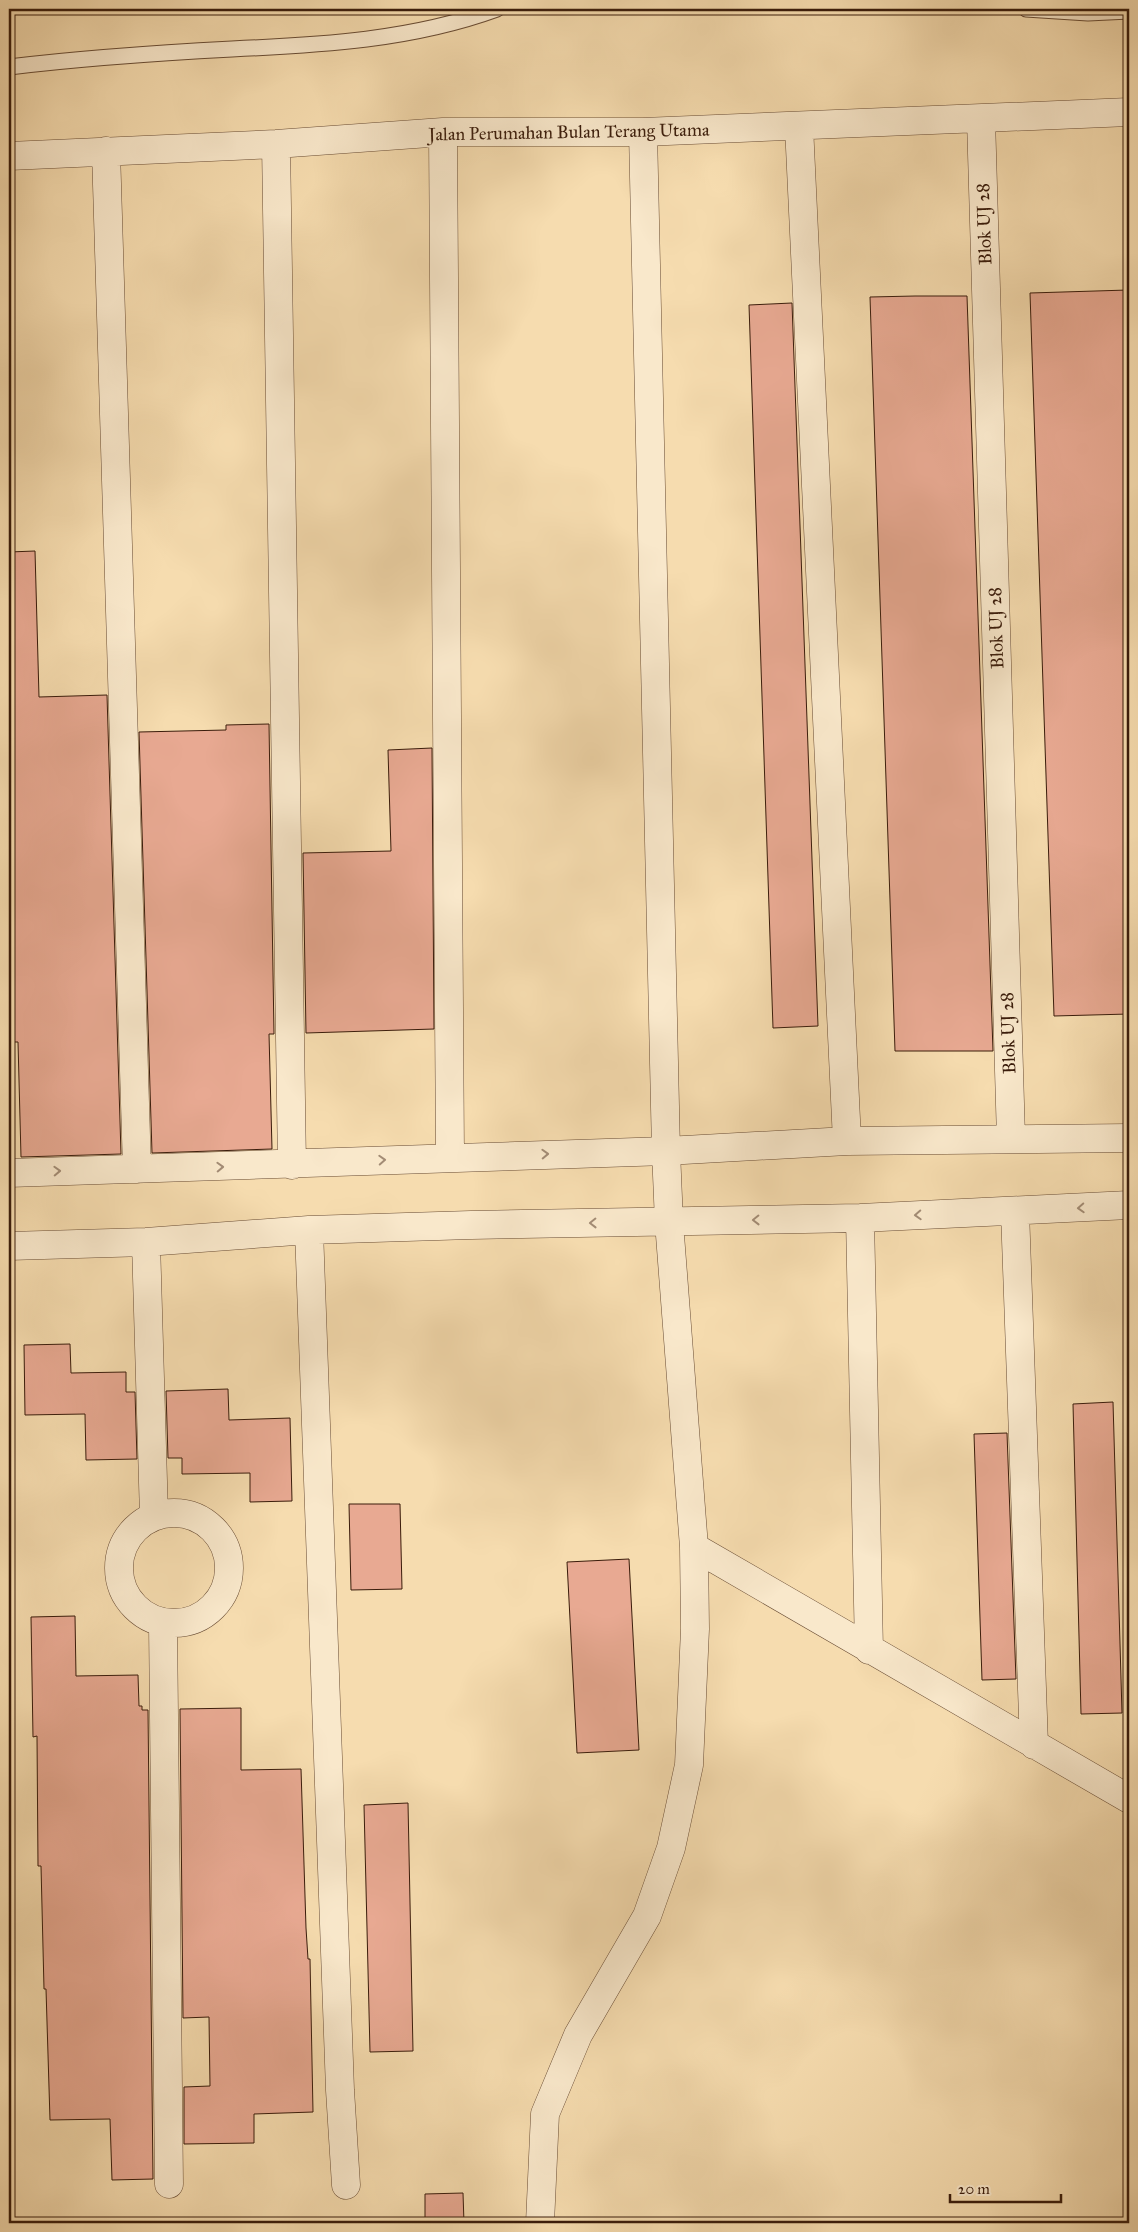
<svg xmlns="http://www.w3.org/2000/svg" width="1138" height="2232" viewBox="0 0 1138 2232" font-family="'IM FELL Great Primer',serif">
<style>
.building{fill:#e8a992;stroke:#3a1c0b}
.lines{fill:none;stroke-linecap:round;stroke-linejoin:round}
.lane-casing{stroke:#694c34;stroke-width:17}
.street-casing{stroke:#694c34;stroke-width:29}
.lane{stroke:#f9e8cb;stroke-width:15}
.street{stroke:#f9e8cb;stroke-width:28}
.oneway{stroke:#a38c75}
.labels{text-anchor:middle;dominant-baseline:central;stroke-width:4;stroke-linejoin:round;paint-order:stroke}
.street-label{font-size:18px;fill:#3a1c0b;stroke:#f9e8cb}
</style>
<rect width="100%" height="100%" fill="#f6dcaf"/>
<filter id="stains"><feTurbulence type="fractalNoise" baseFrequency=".004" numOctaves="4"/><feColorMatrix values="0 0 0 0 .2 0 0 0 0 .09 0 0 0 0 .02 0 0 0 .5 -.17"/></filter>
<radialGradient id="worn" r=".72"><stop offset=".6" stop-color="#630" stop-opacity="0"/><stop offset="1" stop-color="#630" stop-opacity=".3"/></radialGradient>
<path class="building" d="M 1128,290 L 1129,1014 L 1054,1016 L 1030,293 Z
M 915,296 L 967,296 L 993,1051 L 895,1051 L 870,297 Z
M 792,303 L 818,1026 L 773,1028 L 749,305 Z
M 35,551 L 39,697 L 107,695 L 121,1154 L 21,1157 L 18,1042 L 9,1042 L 9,552 Z
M 269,724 L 274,1034 L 269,1034 L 272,1149 L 152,1153 L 139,732 L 226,730 L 226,725 Z
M 432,748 L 434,1029 L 306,1033 L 303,853 L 391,851 L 388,750 Z
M 70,1344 L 71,1373 L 126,1372 L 126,1392 L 135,1392 L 137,1459 L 86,1460 L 85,1414 L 25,1415 L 24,1345 Z
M 228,1389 L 229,1420 L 290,1418 L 292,1501 L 250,1502 L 250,1473 L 182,1474 L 182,1458 L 168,1458 L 166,1391 Z
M 1113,1402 L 1122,1713 L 1081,1714 L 1073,1404 Z
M 1007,1433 L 1016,1679 L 982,1680 L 974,1434 Z
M 349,1504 L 400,1504 L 402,1589 L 351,1590 Z
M 629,1559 L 639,1750 L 577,1753 L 567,1562 Z
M 75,1616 L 76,1676 L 138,1675 L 139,1706 L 142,1706 L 142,1710 L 148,1710 L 153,2179 L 112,2180 L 110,2119 L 50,2120 L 46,1989 L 44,1989 L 41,1866 L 38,1866 L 37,1736 L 33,1737 L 31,1617 Z
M 241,1708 L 241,1770 L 301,1769 L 306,1928 L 308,1959 L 310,1959 L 313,2112 L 254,2114 L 254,2143 L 184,2144 L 184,2087 L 210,2086 L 209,2017 L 183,2018 L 180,1709 Z
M 408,1803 L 413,2051 L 370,2052 L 364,1805 Z
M 463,2193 L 464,2223 L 425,2223 L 425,2194 Z"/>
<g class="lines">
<defs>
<path id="lane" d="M 1026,9 L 1088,13 L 1129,11
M 9,67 C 83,58 157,53 232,49 C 322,45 412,40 497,9"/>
<path id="street" d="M 981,119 L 1011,1138
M 799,126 L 847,1141
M 443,132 L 450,1156
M 276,144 L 292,1165
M 106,151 L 137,1169
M 9,156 L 276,144 L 443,132 L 643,132 L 1129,112
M 9,1173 L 666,1151 L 847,1141 L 1129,1138
M 1015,1211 L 1034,1745
M 860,1218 L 869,1650
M 309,1230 L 340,2090 L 346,2185
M 146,1242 L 154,1516
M 9,1246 L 146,1242 L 309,1230 L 471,1225 L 860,1218 L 1129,1205
M119 1568a55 55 0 1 1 110 0a55 55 0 1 1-110 0Z
M 694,1547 L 1129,1799
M 163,1623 L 169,2184
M 540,2223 L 545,2114 L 578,2035 L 647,1916 L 671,1848 L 689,1765 L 695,1629 L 694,1547 L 669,1222 L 666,1151 L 643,132"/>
</defs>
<use href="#lane" class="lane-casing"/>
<use href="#street" class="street-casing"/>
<use href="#lane" class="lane"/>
<use href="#street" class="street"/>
</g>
<defs><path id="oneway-chevron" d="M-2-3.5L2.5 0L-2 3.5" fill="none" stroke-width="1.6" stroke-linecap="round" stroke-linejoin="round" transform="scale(1.25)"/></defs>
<g class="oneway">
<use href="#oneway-chevron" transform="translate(545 1154) rotate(-2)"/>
<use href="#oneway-chevron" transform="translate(382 1160) rotate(-3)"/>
<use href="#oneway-chevron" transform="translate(220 1167) rotate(-2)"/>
<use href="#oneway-chevron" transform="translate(57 1171) rotate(-2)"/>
<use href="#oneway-chevron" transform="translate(1081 1208) rotate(177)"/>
<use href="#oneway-chevron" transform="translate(918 1215) rotate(177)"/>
<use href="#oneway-chevron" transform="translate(756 1220) rotate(179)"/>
<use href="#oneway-chevron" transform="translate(593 1223) rotate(179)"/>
</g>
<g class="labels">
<g class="street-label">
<text transform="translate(569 132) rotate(-1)">Jalan Perumahan Bulan Terang Utama</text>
<text transform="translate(984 224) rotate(-92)">Blok UJ 28</text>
<text transform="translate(996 628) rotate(-92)">Blok UJ 28</text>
<text transform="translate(1008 1033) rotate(-92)">Blok UJ 28</text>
</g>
</g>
<rect width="1138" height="2232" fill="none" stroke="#f6dcaf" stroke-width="30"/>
<rect x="10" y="10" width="1118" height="2212" fill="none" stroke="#3a1c0b" stroke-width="2.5"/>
<rect x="15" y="15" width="1108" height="2202" fill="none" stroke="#3a1c0b"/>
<path d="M950 2194v8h111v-8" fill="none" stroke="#3a1c0b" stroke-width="2.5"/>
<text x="958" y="2194" font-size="15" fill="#3a1c0b" stroke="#f9e8cb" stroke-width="4" paint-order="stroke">20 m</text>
<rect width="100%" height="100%" filter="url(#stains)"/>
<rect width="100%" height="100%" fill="url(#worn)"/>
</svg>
